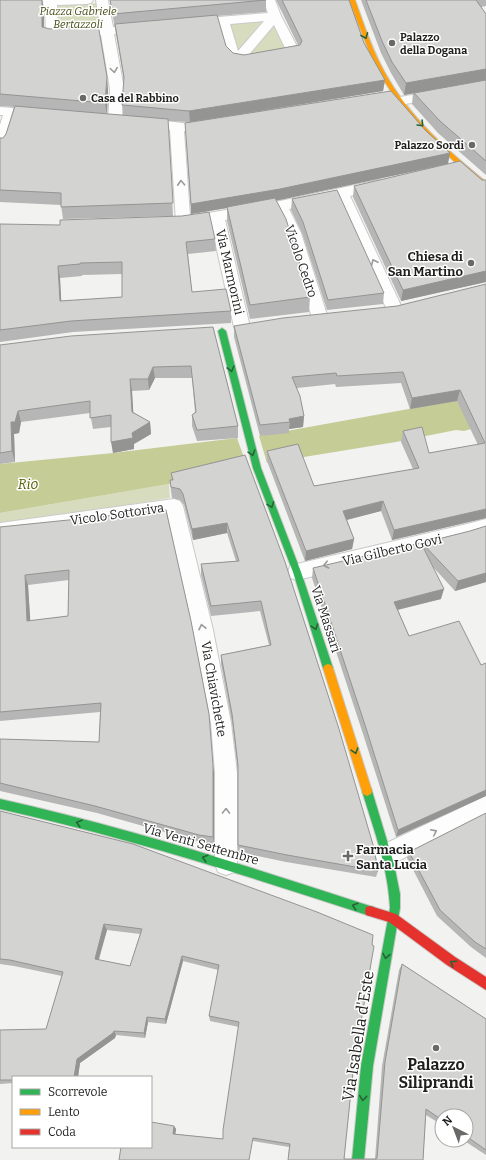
<svg xmlns="http://www.w3.org/2000/svg" width="486" height="1160" viewBox="0 0 486 1160" font-family="Bitter,serif">
<style>
.green{fill:#d8dcbe}
.water{fill:#c5cc96}
.lines{fill:none;stroke-linecap:round;stroke-linejoin:round}
.street-casing{stroke:#c9cac8;stroke-width:2}
.fast-casing{stroke:#c9cac8;stroke-width:2}
.slow-casing{stroke:#c9cac8;stroke-width:2}
.jam-casing{stroke:#c9cac8;stroke-width:2}
.street{fill:#fdfdfd;fill-rule:evenodd}
.fast{fill:#30b455;fill-rule:evenodd}
.slow{fill:#ff9f0a;fill-rule:evenodd}
.jam{fill:#e5322d;fill-rule:evenodd}
.wall{fill:#b5b6b5;fill-rule:evenodd}
.shaded-wall{fill:#949493}
.building{fill:#d3d4d2;stroke:#949493;fill-rule:evenodd}
.oneway{stroke:#276337}
.oneway2{stroke:#999a99}
.poi-dot{fill:#696a68;stroke:#fff;stroke-width:1.5}
.labels{text-anchor:middle;dominant-baseline:central;stroke-width:3;stroke-linejoin:round;paint-order:stroke}
.far-park-label{font-size:11px;font-style:italic;fill:#464b13;stroke:#fff}
.far-poi-label{font-size:11px;font-weight:bold;fill:#1f201e;stroke:#fff;text-anchor:start}
.poi-label{font-size:13px;font-weight:bold;fill:#1f201e;stroke:#fff;text-anchor:end}
.street-label{font-size:13px;fill:#1f201e;stroke:#fff}
.water-label{font-size:14px;font-style:italic;fill:#575e03;stroke:#fff}
.near-street-label{font-size:16px;fill:#1f201e;stroke:#fff}
.near-poi-label{font-size:16px;font-weight:bold;fill:#1f201e;stroke:#fff}
</style>
<rect width="100%" height="100%" fill="#f2f3f0"/>
<path class="green" d="M 98,3 L 100,30 L 58,32 L 57,6 Z
M 265,18 L 236,53 L 229,22 Z
M 275,20 L 290,51 L 246,59 Z
M 169,484 L 170,498 L 0,525 L 0,513 Z"/>
<path class="water" d="M 486,395 L 471,429 L 464,431 L 456,430 L 396,442 L 267,463 L 259,436 Z
M 237,438 L 247,466 L 169,484 L 0,513 L 0,464 L 113,453 Z"/>
<g class="lines">
<defs>
<path id="street" d="M 23,0 L 93,0 L 91,3 L 87,4 L 57,5 L 58,32 L 100,28 L 96,0 L 108,0 L 113,27 L 140,24 L 144,25 L 146,28 L 144,31 L 114,34 L 124,89 L 122,120 L 120,123 L 115,124 L 110,123 L 108,120 L 110,89 L 101,35 L 52,40 L 48,39 L 46,36 L 45,6 L 0,9 L 0,1 Z
M 263,0 L 275,0 L 281,16 L 300,52 L 299,55 L 244,65 C 239,64 233,62 229,59 C 224,55 220,32 218,25 L 189,26 L 187,23 L 189,20 L 193,19 L 268,13 ZM 264,21 L 238,51 L 230,24 ZM 274,25 L 286,50 L 247,57 Z
M 486,82 L 486,90 L 400,105 L 395,104 L 393,101 L 395,98 L 400,97 Z
M 0,107 L 38,110 L 43,111 L 45,114 L 43,117 L 38,118 L 16,116 L 7,146 L 5,149 L 0,150 L 0,125 L 3,115 L 0,115 Z
M 143,118 L 190,124 L 212,121 L 217,122 L 219,125 L 217,128 C 207,131 195,133 184,131 L 190,216 L 280,201 L 378,180 L 383,182 L 385,185 L 383,188 L 350,196 L 403,310 L 401,314 L 395,316 L 389,314 L 387,310 L 337,198 L 289,209 L 301,233 L 328,318 L 326,322 L 320,324 L 314,322 L 312,318 L 287,233 L 275,212 L 225,220 L 250,327 L 248,331 L 242,333 L 236,331 L 234,327 L 211,223 L 186,227 L 178,225 L 176,222 L 170,130 L 138,125 L 136,122 L 138,119 Z
M 174,499 L 180,501 L 183,506 L 213,630 L 231,723 L 237,773 L 237,864 L 234,872 L 226,875 L 218,872 L 215,864 L 215,773 L 211,723 L 193,630 L 167,514 L 0,537 L 0,523 Z
M 486,519 L 486,533 L 467,540 L 297,580 L 290,578 L 288,572 L 290,566 L 297,564 L 467,524 Z
M 486,796 L 486,817 L 394,863 L 386,866 L 378,863 L 375,855 L 378,847 Z"/>
<path id="fast" d="M 222,328 L 226,331 L 261,468 L 301,572 L 333,668 L 331,671 L 328,672 L 325,671 L 323,668 L 293,572 L 253,468 L 218,331 Z
M 367,786 L 371,788 L 372,791 L 394,864 L 400,894 L 400,908 L 373,1066 L 364,1160 L 352,1160 L 361,1066 L 390,908 C 388,867 374,830 362,791 L 363,788 Z
M 0,799 C 126,827 248,866 370,906 L 374,907 L 375,911 L 374,915 L 370,916 C 248,876 126,837 0,809 Z"/>
<path id="slow" d="M 349,0 L 355,0 C 364,25 372,50 385,73 C 409,117 448,151 486,182 L 486,188 L 470,176 L 431,140 L 396,100 L 374,64 Z
M 328,664 L 331,665 L 333,668 L 372,791 L 371,794 L 367,796 L 363,794 L 362,791 L 323,668 L 325,665 Z"/>
<path id="jam" d="M 370,906 L 396,914 L 455,957 L 486,977 L 486,990 L 447,965 L 389,922 L 366,915 L 365,911 L 366,907 Z"/>
</defs>
<use href="#street" class="street-casing"/>
<use href="#fast" class="fast-casing"/>
<use href="#slow" class="slow-casing"/>
<use href="#jam" class="jam-casing"/>
<use href="#street" class="street"/>
<use href="#fast" class="fast"/>
<use href="#slow" class="slow"/>
<use href="#jam" class="jam"/>
</g>
<path class="wall" d="M 0,0 L 42,0 L 44,8 L 44,27 L 108,89 L 107,114 L 123,115 L 122,105 L 124,81 L 110,0 L 266,0 L 266,12 L 217,16 L 226,46 L 233,53 L 244,55 L 298,45 L 276,0 L 349,0 L 364,43 L 385,80 L 383,91 L 262,111 L 448,164 L 276,200 L 310,297 L 309,312 L 250,319 L 227,221 L 227,208 L 191,214 L 185,123 L 188,122 L 168,121 L 173,216 L 63,219 L 61,205 L 0,202 L 0,138 L 3,138 L 6,134 L 14,107 L 0,106 Z
M 361,0 L 486,0 L 486,6 L 481,7 L 486,14 L 486,175 L 438,133 L 412,104 L 413,93 L 404,95 L 391,73 L 381,53 Z
M 482,180 L 486,180 L 486,282 L 401,301 L 353,197 L 354,186 Z
M 292,199 L 384,293 L 383,304 L 327,310 L 302,233 L 291,210 Z
M 0,224 L 215,239 L 216,251 L 188,254 L 192,292 L 231,311 L 231,323 L 73,332 L 0,342 ZM 122,274 L 122,297 L 61,301 L 60,278 L 82,276 L 82,275 Z
M 486,284 L 486,518 L 392,540 L 381,511 L 347,520 L 354,539 L 352,549 L 305,561 L 267,461 L 267,451 L 314,486 L 413,469 L 401,442 L 403,431 L 429,453 L 478,445 L 457,401 L 410,409 L 401,383 L 336,387 L 335,384 L 297,388 L 304,416 L 303,427 L 289,429 L 289,433 L 260,436 L 234,337 L 234,326 L 397,306 Z
M 213,327 L 238,426 L 238,438 L 197,441 L 192,426 L 192,415 L 195,412 L 192,378 L 155,378 L 149,390 L 132,391 L 133,412 L 150,422 L 151,434 L 134,444 L 134,449 L 113,453 L 111,427 L 93,429 L 90,413 L 21,422 L 19,433 L 14,434 L 15,462 L 0,464 L 0,345 Z
M 245,455 L 378,871 L 376,877 L 286,862 L 238,852 L 238,772 L 232,723 L 221,664 L 221,655 L 269,645 L 260,611 L 211,616 L 201,575 L 201,564 L 236,561 L 227,533 L 193,540 L 184,505 L 180,500 L 172,498 L 171,491 L 170,480 L 172,480 L 171,473 Z
M 166,510 L 214,773 L 214,844 L 200,842 L 97,813 L 0,791 L 0,739 L 99,742 L 100,712 L 0,721 L 0,527 ZM 69,580 L 68,616 L 30,621 L 28,585 Z
M 486,526 L 486,582 L 455,591 L 433,567 L 441,599 L 398,610 L 409,636 L 481,665 L 396,837 L 364,737 L 312,578 L 313,568 L 422,544 L 422,543 L 470,531 Z
M 0,811 L 133,844 L 354,1062 L 344,1159 L 375,1159 L 382,1066 L 399,970 L 402,964 L 486,1019 L 486,1155 L 463,1140 L 466,1140 L 466,1116 L 442,1116 L 442,1125 L 426,1115 L 423,1160 L 288,1160 L 289,1147 L 253,1141 L 119,1160 L 174,1126 L 176,1129 L 175,1134 L 223,1139 L 239,1027 L 210,1021 L 209,1016 L 218,970 L 183,961 L 166,1024 L 148,1022 L 145,1038 L 116,1035 L 115,1038 L 80,1063 L 78,1077 L 13,1077 L 13,1083 L 0,1084 L 0,1030 L 46,1029 L 62,976 L 14,966 L 0,964 ZM 107,930 L 140,934 L 130,966 L 99,960 Z
M 486,813 L 486,958 L 471,947 L 437,916 L 407,858 L 409,852 Z"/>
<path class="shaded-wall" d="M 42,0 L 44,8 L 44,39 L 42,27 Z
M 486,69 L 486,81 L 404,95 L 406,83 Z
M 107,77 L 108,89 L 107,115 L 105,103 Z
M 385,80 L 383,91 L 190,122 L 189,111 Z
M 450,153 L 448,164 L 280,200 L 227,208 L 227,207 L 227,208 L 191,214 L 191,204 Z
M 58,266 L 60,278 L 62,313 L 60,301 Z
M 486,271 L 486,282 L 401,301 L 403,290 Z
M 153,367 L 155,378 L 149,390 L 148,379 Z
M 130,379 L 132,391 L 134,423 L 132,412 Z
M 460,390 L 457,401 L 410,409 L 412,398 Z
M 18,411 L 21,422 L 19,433 L 14,434 L 15,462 L 12,451 L 11,422 Z
M 304,416 L 303,427 L 289,429 L 290,422 L 289,419 Z
M 150,422 L 151,434 L 134,444 L 134,449 L 113,453 L 111,442 L 132,433 Z
M 383,501 L 381,511 L 342,521 L 343,511 Z
M 486,509 L 486,518 L 392,540 L 394,530 Z
M 227,523 L 227,533 L 193,540 L 192,529 Z
M 354,539 L 352,549 L 305,561 L 306,551 Z
M 486,573 L 486,582 L 455,591 L 458,581 Z
M 25,575 L 28,585 L 31,631 L 27,621 Z
M 444,589 L 441,599 L 392,611 L 394,602 Z
M 213,765 L 214,773 L 214,844 L 213,837 Z
M 486,790 L 486,796 L 396,837 L 398,830 Z
M 104,924 L 107,930 L 97,964 L 95,959 Z
M 182,956 L 183,961 L 166,1024 L 165,1019 Z
M 147,1017 L 148,1022 L 145,1038 L 144,1033 Z
M 114,1031 L 116,1035 L 115,1038 L 80,1063 L 78,1077 L 74,1077 L 77,1059 Z
M 174,1126 L 176,1129 L 175,1137 L 173,1134 Z"/>
<path class="building" d="M 0,0 L 42,0 L 42,27 L 50,29 L 98,24 L 107,77 L 105,103 L 0,94 Z
M 110,0 L 266,0 L 113,14 Z
M 282,0 L 349,0 L 364,43 L 385,80 L 189,111 L 122,105 L 124,77 L 115,24 L 217,15 L 226,46 L 233,53 L 244,55 L 300,45 L 302,41 Z
M 366,0 L 476,0 L 486,14 L 486,69 L 406,83 L 392,62 L 382,41 Z
M 486,80 L 486,161 L 440,121 L 414,93 Z
M 391,91 L 426,131 L 450,153 L 280,189 L 191,204 L 185,123 Z
M 15,106 L 168,119 L 173,203 L 61,207 L 61,193 L 0,190 L 0,138 L 3,138 L 6,134 Z
M 460,161 L 482,180 L 486,180 L 486,271 L 403,290 L 354,186 Z
M 337,190 L 384,293 L 328,300 L 303,222 L 292,199 Z
M 275,198 L 286,219 L 310,297 L 250,305 L 227,207 Z
M 209,212 L 215,239 L 186,242 L 192,292 L 226,289 L 231,311 L 71,321 L 0,330 L 0,224 L 60,225 L 60,220 L 182,216 ZM 122,262 L 122,297 L 60,301 L 58,266 L 80,264 L 80,263 Z
M 486,284 L 486,509 L 394,530 L 383,501 L 343,511 L 354,539 L 306,551 L 267,451 L 298,444 L 314,486 L 419,468 L 403,431 L 422,427 L 429,453 L 485,443 L 460,390 L 412,398 L 403,372 L 337,376 L 336,373 L 292,377 L 300,396 L 304,416 L 289,419 L 290,422 L 260,425 L 234,326 L 283,318 L 397,306 Z
M 213,327 L 238,426 L 197,430 L 192,415 L 196,412 L 191,366 L 153,367 L 148,379 L 130,379 L 132,412 L 150,422 L 132,433 L 133,438 L 111,442 L 111,415 L 90,418 L 90,401 L 18,411 L 15,422 L 11,422 L 12,451 L 0,453 L 0,345 L 71,336 Z
M 245,455 L 285,562 L 339,729 L 374,848 L 378,871 L 287,855 L 238,845 L 238,765 L 232,714 L 221,655 L 271,645 L 261,601 L 211,606 L 201,564 L 239,561 L 227,523 L 192,529 L 183,494 L 180,489 L 171,487 L 170,480 L 173,480 L 171,473 Z
M 166,510 L 191,621 L 209,714 L 213,765 L 213,837 L 199,835 L 95,806 L 0,783 L 0,739 L 99,742 L 101,703 L 0,712 L 0,527 ZM 69,570 L 68,616 L 27,621 L 25,575 Z
M 486,526 L 486,573 L 458,581 L 422,543 L 470,531 Z
M 421,543 L 444,589 L 394,602 L 409,636 L 459,621 L 481,665 L 486,663 L 486,790 L 398,830 L 366,728 L 313,568 Z
M 0,811 L 133,844 L 317,912 L 373,935 L 372,945 L 374,946 L 354,1062 L 344,1159 L 376,1159 L 377,1158 L 385,1062 L 402,964 L 486,1019 L 486,1150 L 466,1136 L 466,1116 L 442,1116 L 442,1120 L 426,1109 L 423,1160 L 288,1160 L 290,1144 L 253,1138 L 249,1160 L 119,1160 L 121,1147 L 151,1147 L 151,1122 L 174,1126 L 173,1134 L 223,1139 L 223,1130 L 239,1022 L 209,1016 L 219,965 L 182,956 L 165,1019 L 147,1017 L 144,1033 L 114,1031 L 113,1033 L 77,1059 L 74,1077 L 13,1077 L 13,1080 L 0,1080 L 0,1030 L 46,1029 L 63,972 L 10,960 L 0,959 ZM 104,924 L 142,929 L 130,966 L 95,959 Z
M 486,813 L 486,949 L 475,942 L 440,910 L 409,852 Z"/>
<defs><path id="oneway-chevron" d="M-2-3.5L2.5 0L-2 3.5" fill="none" stroke-width="1.6" stroke-linecap="round" stroke-linejoin="round"/></defs>
<g class="oneway">
<use href="#oneway-chevron" transform="translate(365 36) rotate(68)"/>
<use href="#oneway-chevron" transform="translate(421 124) rotate(46)"/>
<use href="#oneway-chevron" transform="translate(231 369) rotate(76)"/>
<use href="#oneway-chevron" transform="translate(252 453) rotate(73)"/>
<use href="#oneway-chevron" transform="translate(271 505) rotate(69)"/>
<use href="#oneway-chevron" transform="translate(315 627) rotate(72)"/>
<use href="#oneway-chevron" transform="translate(355 751) rotate(73)"/>
<use href="#oneway-chevron" transform="translate(79 823) rotate(-164)"/>
<use href="#oneway-chevron" transform="translate(205 858) rotate(-164)"/>
<use href="#oneway-chevron" transform="translate(355 906) rotate(-162)"/>
<use href="#oneway-chevron" transform="translate(386 956) rotate(100)"/>
<use href="#oneway-chevron" transform="translate(453 963) rotate(-146)"/>
<use href="#oneway-chevron" transform="translate(363 1098) rotate(96)"/>
</g>
<g class="oneway2">
<use href="#oneway-chevron" transform="translate(114 70) rotate(82)"/>
<use href="#oneway-chevron" transform="translate(181 183) rotate(-93)"/>
<use href="#oneway-chevron" transform="translate(374 262) rotate(-115)"/>
<use href="#oneway-chevron" transform="translate(326 565) rotate(167)"/>
<use href="#oneway-chevron" transform="translate(202 627) rotate(-102)"/>
<use href="#oneway-chevron" transform="translate(226 811) rotate(-89)"/>
<use href="#oneway-chevron" transform="translate(434 832) rotate(-26)"/>
</g>
<g class="poi-dot">
<circle cx="392" cy="43" r="4"/>
<circle cx="83" cy="98" r="4"/>
<circle cx="472" cy="145" r="4"/>
<circle cx="471" cy="263" r="4"/>
<path d="M346 850h4v4h4v4h-4v4h-4v-4h-4v-4h4z"/>
<circle cx="436" cy="1048" r="4"/>
</g>
<g class="labels">
<g class="far-park-label">
<text x="78" y="11">Piazza Gabriele<tspan x="78" dy="13">Bertazzoli</tspan></text>
</g>
<g class="far-poi-label">
<text x="400" y="37">Palazzo<tspan x="400" dy="13">della Dogana</tspan></text>
<text x="91" y="98">Casa del Rabbino</text>
<text x="464" y="145" text-anchor="end">Palazzo Sordi</text>
</g>
<g class="poi-label">
<text x="463" y="256">Chiesa di<tspan x="463" dy="15">San Martino</tspan></text>
<text x="356" y="849" text-anchor="start">Farmacia<tspan x="356" dy="15">Santa Lucia</tspan></text>
</g>
<g class="street-label">
<text transform="translate(301 261) rotate(71)">Vicolo Cedro</text>
<text transform="translate(230 272) rotate(77)">Via Marmorini</text>
<text transform="translate(117 514) rotate(-8)">Vicolo Sottoriva</text>
<text transform="translate(392 550) rotate(-13)">Via Gilberto Govi</text>
<text transform="translate(326 619) rotate(72)">Via Massari</text>
<text transform="translate(214 689) rotate(80)">Via Chiavichette</text>
<text transform="translate(201 844) rotate(16)">Via Venti Settembre</text>
</g>
<g class="water-label">
<text x="28" y="484">Rio</text>
</g>
<g class="near-street-label">
<text transform="translate(358 1036) rotate(-81)">Via Isabella d'Este</text>
</g>
<g class="near-poi-label">
<text x="436" y="1064">Palazzo<tspan x="436" dy="18">Siliprandi</tspan></text>
</g>
</g>
<rect x="12" y="1076" width="140" height="72" fill="#ffffff" stroke="#a5a6a5"/>
<rect x="20" y="1089" width="20" height="6" fill="#30b455" stroke="#a5a6a5"/>
<text x="48" y="1096" font-size="12" fill="#1f201e">Scorrevole</text>
<rect x="20" y="1109" width="20" height="6" fill="#ff9f0a" stroke="#a5a6a5"/>
<text x="48" y="1116" font-size="12" fill="#1f201e">Lento</text>
<rect x="20" y="1129" width="20" height="6" fill="#e5322d" stroke="#a5a6a5"/>
<text x="48" y="1136" font-size="12" fill="#1f201e">Coda</text>
<g transform="translate(454 1128) rotate(318)"><circle r="19" fill="#ffffff" stroke="#a5a6a5"/>
<path d="M0-3L7 15L0 10L-7 15Z" fill="#696a68"/>
<text y="-6" font-size="11" font-weight="bold" text-anchor="middle" fill="#1f201e">N</text>
</g>
</svg>
